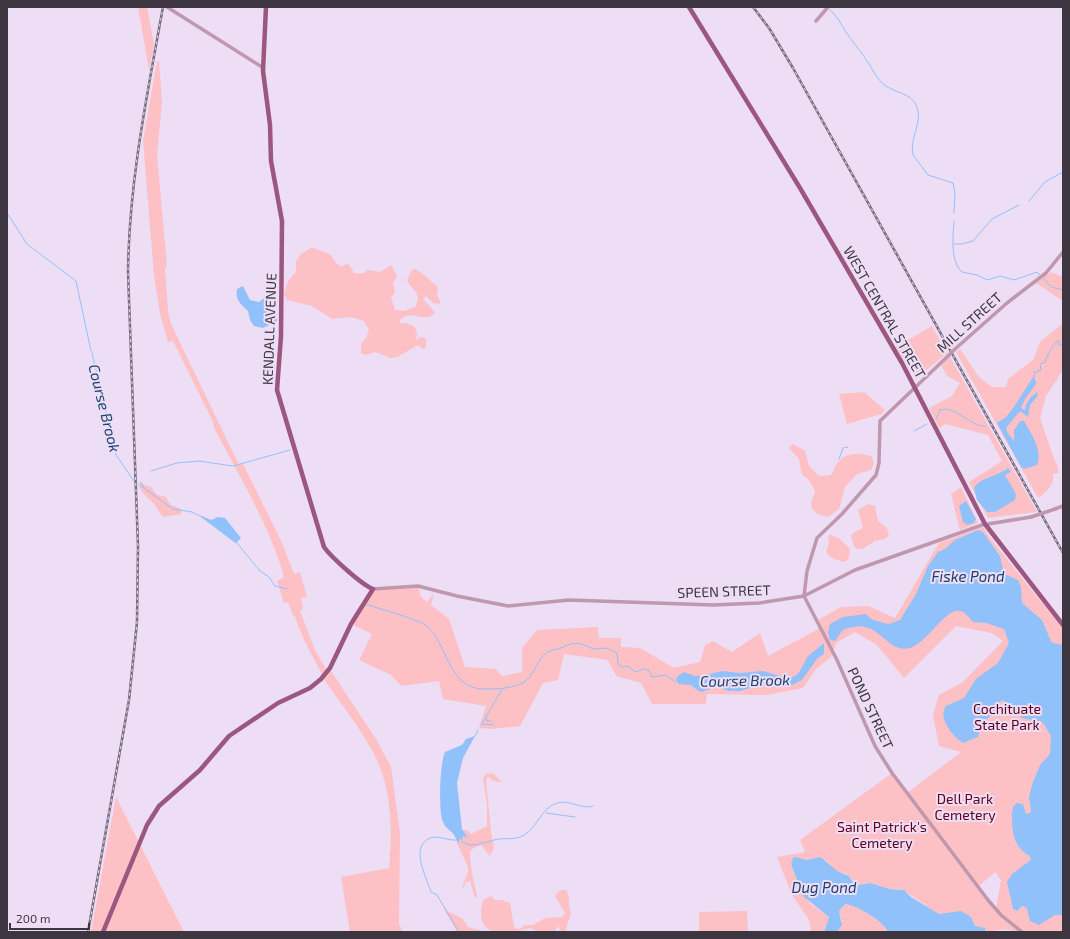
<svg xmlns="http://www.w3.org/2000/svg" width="1070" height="939" viewBox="0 0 1070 939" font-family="'Exo 2',sans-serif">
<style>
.green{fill:#fdc0c4;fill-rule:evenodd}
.water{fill:#91c1fb}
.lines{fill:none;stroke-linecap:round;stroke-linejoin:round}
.stream{stroke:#91c1fb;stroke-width:1}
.minor{stroke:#bf98ae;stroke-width:3.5}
.major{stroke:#9b5780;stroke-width:4.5}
.rail-casing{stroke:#776d7c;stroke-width:2.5}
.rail{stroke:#edddf5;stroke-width:1;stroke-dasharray:3;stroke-linecap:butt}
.minor-bridge{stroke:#bf98ae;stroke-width:3.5}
.labels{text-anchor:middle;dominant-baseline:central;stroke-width:4;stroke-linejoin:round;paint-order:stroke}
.street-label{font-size:14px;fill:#3d3640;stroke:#edddf5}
.park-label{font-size:14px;fill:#5d001b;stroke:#edddf5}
.water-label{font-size:15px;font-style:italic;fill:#194270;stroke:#edddf5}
</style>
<rect width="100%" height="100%" fill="#edddf5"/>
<path class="green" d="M 138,7 L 147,7 L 154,45 L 149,70 Z
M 157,61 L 159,61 L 162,102 L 157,155 L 167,266 L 165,268 L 168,311 L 171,324 L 239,465 L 243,464 L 282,543 L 294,574 L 300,572 L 307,597 L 301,598 L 303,608 L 300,611 L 315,650 L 326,669 L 322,674 L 305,642 L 294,615 L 293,616 L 288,602 L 284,603 L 277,581 L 284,577 C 269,524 239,476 214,428 L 213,422 L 173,341 L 168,342 L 160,314 L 154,275 L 143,141 Z
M 312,247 L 331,255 L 336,263 L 341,266 L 348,264 C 355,271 350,275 364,273 L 367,270 L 380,272 L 391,265 L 397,276 L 393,283 L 395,293 L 391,297 L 395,310 L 404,311 L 415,307 C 423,292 412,292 407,280 L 411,271 L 414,269 C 421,270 432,283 438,287 L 437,294 L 441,304 L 433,303 L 426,296 L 423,299 L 434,311 L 434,314 C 422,324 411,307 399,321 L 402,324 L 405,323 L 414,326 L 417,333 L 416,340 L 421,337 L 426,339 L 426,347 L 423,349 L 418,345 L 397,357 L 391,358 L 375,352 L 365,355 L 361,353 L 361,344 L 366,338 L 369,330 L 364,321 L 351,317 L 332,319 L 312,306 L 287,300 L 284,294 L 288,281 L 296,272 L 296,262 L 300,255 Z
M 1051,272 L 1063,277 L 1063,301 L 1036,283 Z
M 1063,323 L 1063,370 L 1046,396 L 1040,418 L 1054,459 L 1058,466 L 1057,467 L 1059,473 L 1053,474 C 1055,484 1046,493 1038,498 L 956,352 L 960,349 L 979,377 L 992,387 L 1006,387 L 1008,379 L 1034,359 L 1040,342 Z
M 932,326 L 947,353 L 916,379 L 896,347 Z
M 950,357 L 1037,512 L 988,518 L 969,482 L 1002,461 L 988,435 L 946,424 L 939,428 L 929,408 L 952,396 L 960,383 L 947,376 L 941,365 Z
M 864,392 L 885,410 L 881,414 L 847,424 L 839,394 Z
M 793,444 L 805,451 L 809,466 L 819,476 L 831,475 C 834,471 835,465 839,461 C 846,452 863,452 872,457 L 874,464 L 871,470 L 857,474 L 845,487 L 839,509 L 828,517 C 819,515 808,511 812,500 C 813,496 815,495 815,490 L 808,479 L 802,475 L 799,459 L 789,448 Z
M 140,481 L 144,485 L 151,487 L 157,495 L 165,496 L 171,505 L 181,509 L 181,514 L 163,517 C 159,512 157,507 153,503 C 146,495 138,492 140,481 Z
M 961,487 L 978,523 L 960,530 L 951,494 Z
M 868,504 L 875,506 L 878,521 L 886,527 L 889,534 C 886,541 881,539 875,541 C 868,544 866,550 857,549 L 854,546 L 851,536 L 853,533 L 863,528 L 858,510 Z
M 983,527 L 991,539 L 1063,629 L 1063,932 L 1017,932 L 1006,929 L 986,932 L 985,928 L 975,926 L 971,917 L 934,913 L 926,905 L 901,889 L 889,889 L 866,883 L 858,885 C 853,882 852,880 849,876 C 846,872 839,873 835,870 C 831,867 828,862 824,859 C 816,855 799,861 791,864 L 801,891 L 811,904 L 829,917 L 824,932 L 811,932 L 809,920 L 792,895 L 777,857 L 805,852 L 800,840 L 892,773 L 907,793 L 961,752 L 939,746 L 933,715 L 939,695 L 963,682 L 1003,641 L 991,633 L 956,626 L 904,678 L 877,645 L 855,632 L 836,643 L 831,657 L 816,669 L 803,688 L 766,695 L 707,694 L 706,704 L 652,704 L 641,683 L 616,676 L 608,660 L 564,654 L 558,680 L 543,683 L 520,726 L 492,729 L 479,728 L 486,706 L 443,699 L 439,681 L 401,686 L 391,675 L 359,660 L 372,634 L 351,624 L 373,589 L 418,586 L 421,597 L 427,602 L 434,593 L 431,605 L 449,619 L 465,667 L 496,669 L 502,676 L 522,672 L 522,648 L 537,630 L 598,627 L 599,638 L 621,638 L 621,647 L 640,648 L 674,668 L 700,662 L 705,645 L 713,641 L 732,652 L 760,633 L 768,656 L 822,627 L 818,620 L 841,607 L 868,606 L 895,618 L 939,543 ZM 995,872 L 1001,880 L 996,909 L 978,887 Z
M 830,534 L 840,539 L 850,549 L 849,558 L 845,562 C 838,561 830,558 826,552 L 829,543 L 828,537 Z
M 331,671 L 376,739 L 391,767 L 400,833 L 399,924 L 403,932 L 350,932 L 341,877 L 389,868 C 392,834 392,799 380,767 C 368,737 342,706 324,679 Z
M 493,773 L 502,782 L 493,781 L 489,777 L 486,779 L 491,832 L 494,848 L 490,856 L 481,845 L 473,848 L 470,852 C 470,869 474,880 477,896 L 475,898 L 470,881 L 466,882 L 463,888 L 462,887 L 468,872 L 468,867 L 457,843 L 460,837 L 462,839 L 463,836 L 467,838 L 463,830 L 467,830 L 471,834 L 487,826 L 487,803 L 483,779 L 486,774 Z
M 116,797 L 184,932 L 91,932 Z
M 560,890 L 566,890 C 571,896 567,905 571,913 L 565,932 L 561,932 L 558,926 L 554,932 L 538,932 L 530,928 C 504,935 473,939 483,900 L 491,896 L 495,900 L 502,900 L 510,903 L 514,927 L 516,929 L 521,928 L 525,925 L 533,925 L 545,918 L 562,917 L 565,913 L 564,911 L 555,896 Z
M 845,904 C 856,905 884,921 888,932 L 837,932 L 842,921 L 839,911 Z
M 444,909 L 463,919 L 468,927 L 480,930 L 482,932 L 457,932 Z
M 747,911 L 748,932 L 699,932 L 699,912 Z"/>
<path class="water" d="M 243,286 L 250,300 L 259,302 L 266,297 L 275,297 L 278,302 L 272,307 L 271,310 L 277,311 L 277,321 L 263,328 L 254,326 L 250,320 L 248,311 C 241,304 235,301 237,289 Z
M 1035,377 L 1034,379 L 1036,381 L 1036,384 L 1025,399 L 1021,408 L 1025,411 C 1024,405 1032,394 1038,392 L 1037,397 L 1030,405 L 1028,417 L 1020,411 L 1006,428 L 1007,432 L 1014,441 L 1014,430 L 1020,421 L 1024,421 C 1031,433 1043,451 1037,465 L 1024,469 L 1021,467 L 997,423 L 1006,417 L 1014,407 L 1033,377 Z
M 1008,468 L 1011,472 L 1005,475 L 1016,494 L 1015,500 L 995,512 L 987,512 L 977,500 L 974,488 C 981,477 998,476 1008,468 Z
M 966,501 L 976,519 L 974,523 L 967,525 L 963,522 L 959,506 Z
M 197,514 L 211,520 L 218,517 L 225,518 L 241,538 L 236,543 L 234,542 Z
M 978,530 L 983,532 L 1000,556 L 1004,574 L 1018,580 L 1021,587 L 1022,603 L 1042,620 L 1051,641 L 1053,643 L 1063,645 L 1063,915 L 1055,915 L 1039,925 L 1030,921 L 1027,909 L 1025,907 L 1022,906 L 1017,911 L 1013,909 L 1007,882 L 1012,874 L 1031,860 L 1030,856 C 1014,848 1012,833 1012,817 C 1012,811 1012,806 1017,803 L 1023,804 L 1026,814 L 1031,812 L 1029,797 L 1032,785 L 1040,765 L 1050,754 L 1051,736 L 1044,724 L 1040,721 L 1025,719 L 1012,712 L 1003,700 L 1000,702 L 997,709 L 982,724 L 978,737 L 963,743 C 953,737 937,717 946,706 L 964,698 L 976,679 L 998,663 L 1009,643 L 1004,629 L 986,623 L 973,622 C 969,618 966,612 960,611 C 946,607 927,643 910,648 C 887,654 880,621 853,627 C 850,628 845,628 842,631 C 839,634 838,638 835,641 L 830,640 L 828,633 L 830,624 L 843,617 L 866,614 L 871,619 L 884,623 L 889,624 L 900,620 L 916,594 L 928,566 L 938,552 L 945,549 L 955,540 Z
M 824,643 L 824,654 L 817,659 L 802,680 L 792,685 L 768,682 L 741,691 L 728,691 L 717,686 L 702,692 L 697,690 L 691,685 L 679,684 L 676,680 L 678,676 L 684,672 L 695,676 L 702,676 L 722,671 L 740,673 L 763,671 L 787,678 L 792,677 L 798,674 L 808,656 Z
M 475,736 L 463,758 L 457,783 L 462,829 L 468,838 L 463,836 L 462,841 L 460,838 L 458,844 C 453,828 448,833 443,822 C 438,811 440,762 445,752 L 462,745 L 466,739 Z
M 795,857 L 806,860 L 819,857 L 822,858 L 837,871 L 849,876 L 852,881 L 858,885 L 870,883 L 889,889 L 904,890 L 911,897 L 939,914 L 961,911 L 971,917 L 975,926 L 985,928 L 986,932 L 888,932 C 884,921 856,905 845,904 L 839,911 L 842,925 L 837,932 L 824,932 L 829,917 L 803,896 L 791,864 L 793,858 Z"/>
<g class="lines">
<path class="stream" d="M 829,9 C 840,19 842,27 850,38 C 856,46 862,53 867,61 C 872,68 875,76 882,83 C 892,93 912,92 917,107 C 923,121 909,139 913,155 L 928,175 L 953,183 L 955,193 L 954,213
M 1029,201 L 1045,182 L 1063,172
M 7,213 L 27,244 L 76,281 L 91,351
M 954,221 C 953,236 950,261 962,272 L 977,275 L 987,280 L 1000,276 L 1014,280 L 1037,272 L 1040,275
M 954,244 L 962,244 L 973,241 L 992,219 L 1019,205
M 1043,278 L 1051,287 L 1063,290
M 92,353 L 116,455 L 134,481
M 1034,377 L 1035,372 L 1041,370 L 1040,364 L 1045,362 C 1049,354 1050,346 1059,341 L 1060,346 L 1063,343
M 936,419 L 940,410 C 956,405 970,427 985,426
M 914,431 L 927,424
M 839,459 L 843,448 L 848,447
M 151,471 L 177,463 L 199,461 L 233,466 L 290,450
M 141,482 L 144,487
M 138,484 L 173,509 L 192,512 L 198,515
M 236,542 L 260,571 L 269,577 L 275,586 L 287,589
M 365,604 C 379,609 419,619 428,627 C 448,646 448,688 483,689 C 496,689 512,689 524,682 C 535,675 537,658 548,652 C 552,649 558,650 563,647 C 574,641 582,643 593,649 L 607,648 L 617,653 L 618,663 L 621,667 L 628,666 L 635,672 L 644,669 L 649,670 L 652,677 L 665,675 L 676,682
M 486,718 L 487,721 L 491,721
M 483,724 L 492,725 L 494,723
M 481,725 L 503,688
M 475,736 L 478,730
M 546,813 L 575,817
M 457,840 C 448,841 439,835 430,838 C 409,847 427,878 431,892 L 437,895 L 459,932
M 462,841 C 465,843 467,845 470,845 C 479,845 486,842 494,840 C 504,837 515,841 524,835 C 537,828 541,808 557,803 C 569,799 581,810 593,806"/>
<path class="minor" d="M 167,7 L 262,67
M 816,21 L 828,7
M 955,349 L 1007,303 L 1046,273 L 1063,252
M 948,356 L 880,421 L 879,463 L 876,475 L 842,514 L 817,538 L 807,571 L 804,596 L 837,660 L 875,746 L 892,773 L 988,900 L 1001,915 L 1022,932
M 1055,509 L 1063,506
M 373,589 L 418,586 L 457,596 L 508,606 L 569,600 L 713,605 L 759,603 L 804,596 L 855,570 L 982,525 L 1031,517"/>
<path class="major" d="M 689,7 L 800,188 L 902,363 L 985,524 L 1063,625
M 103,932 L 147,825 L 159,806 L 200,770 L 229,736 L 278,703 L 310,688 L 321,679 L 330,668 L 351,624 L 373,589 C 362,585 331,557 324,547 L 277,390 L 281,336 L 282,221 L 271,161 L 270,125 L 263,71 L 266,7"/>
<defs>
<path id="rail" d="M 753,7 L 769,28 L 793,68 L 1063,553
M 88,932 L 129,700 L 137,622 L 138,546 L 128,272 C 129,182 147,95 163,7"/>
</defs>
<use href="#rail" class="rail-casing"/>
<use href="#rail" class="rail"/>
<path class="minor-bridge" d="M 948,356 L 955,349
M 1031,517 L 1055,509"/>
</g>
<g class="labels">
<g class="street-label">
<text transform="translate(885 312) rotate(60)">WEST CENTRAL STREET</text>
<text transform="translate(969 322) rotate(-42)">MILL STREET</text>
<text transform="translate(269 329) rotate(-88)">KENDALL AVENUE</text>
<text transform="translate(724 591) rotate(-2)">SPEEN STREET</text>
<text transform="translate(871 708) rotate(65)">POND STREET</text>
</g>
<g class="park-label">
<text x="1007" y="708">Cochituate<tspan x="1007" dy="16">State Park</tspan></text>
<text x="965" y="798">Dell Park<tspan x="965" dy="16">Cemetery</tspan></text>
<text x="882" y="826">Saint Patrick's<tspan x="882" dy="16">Cemetery</tspan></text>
</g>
<g class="water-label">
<text transform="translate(105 408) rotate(76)">Course Brook</text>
<text x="968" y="576">Fiske Pond</text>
<text transform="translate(745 680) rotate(-1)">Course Brook</text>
<text x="824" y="887">Dug Pond</text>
</g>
</g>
<rect width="1070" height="939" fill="none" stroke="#3d3640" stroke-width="16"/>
<path d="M10 923v6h79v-6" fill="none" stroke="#3d3640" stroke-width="2"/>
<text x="16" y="923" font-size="12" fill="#3d3640" stroke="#edddf5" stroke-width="3" paint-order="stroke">200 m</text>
</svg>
